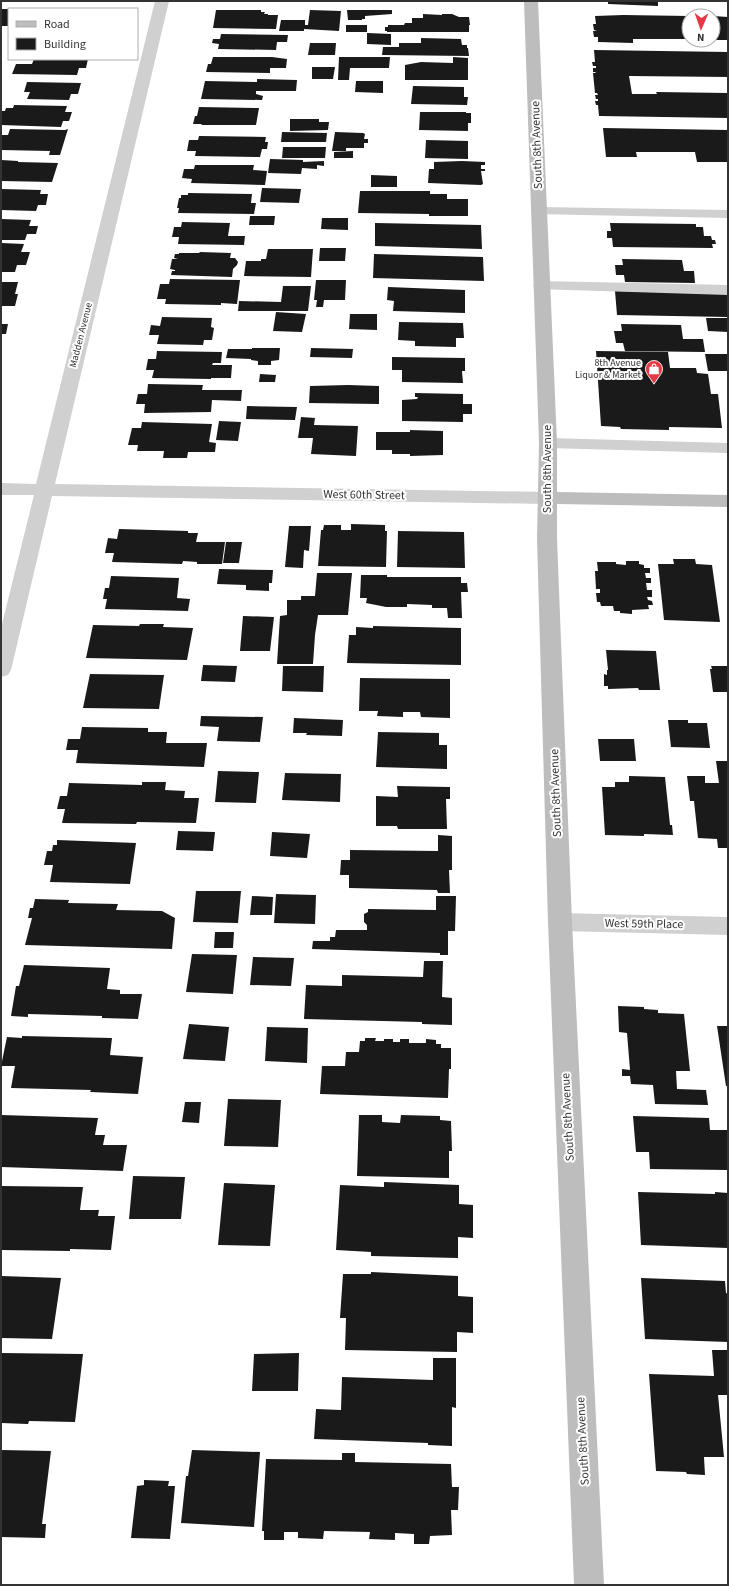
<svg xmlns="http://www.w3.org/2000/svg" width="729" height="1586" viewBox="0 0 729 1586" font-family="'Source Sans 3',sans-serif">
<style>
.building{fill:#1a1a1a}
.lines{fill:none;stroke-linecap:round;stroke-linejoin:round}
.lane{fill:#d0d0d0;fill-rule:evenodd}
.street{fill:#d0d0d0;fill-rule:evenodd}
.secondary{fill:#bdbdbd;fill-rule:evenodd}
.labels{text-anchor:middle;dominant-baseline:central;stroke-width:4;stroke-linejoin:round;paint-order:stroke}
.far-street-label{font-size:10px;fill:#333;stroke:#fff}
.far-poi-label{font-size:10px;fill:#333;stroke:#fff;text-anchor:end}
.street-label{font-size:12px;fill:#333;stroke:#fff}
</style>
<rect width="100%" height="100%" fill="#fff"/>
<path class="building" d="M 608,1 L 658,1 L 658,6 L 608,4 Z
M 1,9 L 9,9 L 9,26 L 1,26 Z
M 216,10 L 261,10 L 261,12 L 265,12 L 264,14 L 268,14 L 268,15 L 278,15 L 276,29 L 213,28 Z
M 310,10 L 341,11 L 339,31 L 304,29 L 304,31 L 279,31 L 281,20 L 305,20 L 305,25 L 308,25 Z
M 347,10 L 392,10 L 392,14 L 365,16 L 365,19 L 362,19 L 362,20 L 348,20 Z
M 423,14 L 442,15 L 442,14 L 452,14 L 459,17 L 469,17 L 470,25 L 469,25 L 469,32 L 387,32 L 387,31 L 385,31 L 385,27 L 388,27 L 388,25 L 404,25 L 405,23 L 412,23 L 412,18 L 423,18 Z
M 623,15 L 689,16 L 689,39 L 633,39 L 633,43 L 598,42 L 598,37 L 594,37 L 593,31 L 597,31 L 594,30 L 593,24 L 596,24 L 595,16 Z
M 713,16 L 728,17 L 728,40 L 713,40 Z
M 346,25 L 367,25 L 367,32 L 346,32 Z
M 367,33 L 391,34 L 391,45 L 367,44 Z
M 221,34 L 288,35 L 287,42 L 277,42 L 276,50 L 218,49 L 219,44 L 212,43 L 213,39 L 220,39 Z
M 421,38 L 461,39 L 462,45 L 467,45 L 467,48 L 468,48 L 469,56 L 382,55 L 383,47 L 399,47 L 399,43 L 421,43 Z
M 310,43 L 336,43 L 335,55 L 308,55 Z
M 594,50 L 728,52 L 728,77 L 629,76 L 632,94 L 657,94 L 656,92 L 728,93 L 728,118 L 599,116 L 598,105 L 596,105 L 595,101 L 598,101 L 598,99 L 596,99 L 595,95 L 598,95 L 597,93 L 595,93 L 593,73 L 596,73 L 595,72 L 593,72 L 593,68 L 596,68 L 596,66 L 593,66 L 592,62 L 595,62 Z
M 213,57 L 272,57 L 287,59 L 286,68 L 270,68 L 270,73 L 206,72 L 208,64 L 211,64 Z
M 339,57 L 390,57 L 389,68 L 350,68 L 349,80 L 338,80 Z
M 453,57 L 468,58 L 468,80 L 405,80 L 405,65 L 421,62 L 453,63 Z
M 34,59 L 88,59 L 86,68 L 79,68 L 77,75 L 12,74 L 16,64 L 32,64 Z
M 312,67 L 335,67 L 333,79 L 312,79 Z
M 257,79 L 297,80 L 296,91 L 256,91 L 256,94 L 263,96 L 262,100 L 201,99 L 205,81 L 257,82 Z
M 356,81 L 383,81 L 383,93 L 355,92 Z
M 27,82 L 81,83 L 78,94 L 71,94 L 69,100 L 27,99 L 30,92 L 24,92 Z
M 413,86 L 464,87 L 464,97 L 468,97 L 467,105 L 411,104 Z
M 14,105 L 67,106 L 65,112 L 72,112 L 69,121 L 63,121 L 61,127 L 1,125 L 1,111 L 5,111 L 6,108 L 13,108 Z
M 199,107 L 259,108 L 256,125 L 201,125 L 202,124 L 193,124 L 195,116 L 197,116 Z
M 420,112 L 466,112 L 466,113 L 471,113 L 471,123 L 468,123 L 468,131 L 419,130 Z
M 290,119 L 319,119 L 319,122 L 329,122 L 328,130 L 290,131 Z
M 603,128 L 728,130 L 728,162 L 697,162 L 695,152 L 636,152 L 637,157 L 606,157 Z
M 10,129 L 65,130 L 68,129 L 60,155 L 49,155 L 50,151 L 1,150 L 1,135 L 8,135 Z
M 282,132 L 327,133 L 326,142 L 281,142 Z
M 335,132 L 363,133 L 365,134 L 364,139 L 368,139 L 368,143 L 364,143 L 364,148 L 346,148 L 346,151 L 332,151 Z
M 199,136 L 266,137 L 265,142 L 268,142 L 267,149 L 262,149 L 260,157 L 195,156 L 196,151 L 187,151 L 189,140 L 198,140 Z
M 426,140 L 468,141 L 468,159 L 425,158 Z
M 283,147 L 326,147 L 325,158 L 282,158 Z
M 353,151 L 353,158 L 334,158 L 334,152 Z
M 270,159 L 303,160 L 303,162 L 324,161 L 324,166 L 317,165 L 317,169 L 302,168 L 301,174 L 268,173 Z
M 1,160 L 18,161 L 18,162 L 58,163 L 52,182 L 1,181 Z
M 462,161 L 485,162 L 485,165 L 481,165 L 481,169 L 485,169 L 485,171 L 481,171 L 483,184 L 481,185 L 428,183 L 429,169 L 434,169 L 434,162 Z
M 195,165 L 254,165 L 253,170 L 267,171 L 265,185 L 191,183 L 192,179 L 182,178 L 184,169 L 194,169 Z
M 371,175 L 397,176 L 397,187 L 371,187 Z
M 262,188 L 301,189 L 299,203 L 260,202 Z
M 1,189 L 41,190 L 40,194 L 48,194 L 46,205 L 38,205 L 36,211 L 1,210 Z
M 360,191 L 430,191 L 430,194 L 447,194 L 447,199 L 468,199 L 468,216 L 429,216 L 429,214 L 358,213 Z
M 188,193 L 252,194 L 251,203 L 256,203 L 254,214 L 178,213 L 179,208 L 177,208 L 179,198 L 181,198 L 181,195 L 188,195 Z
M 250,216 L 275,216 L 274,225 L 249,225 Z
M 322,218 L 348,218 L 348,230 L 321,229 Z
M 1,219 L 31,220 L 29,226 L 38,226 L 36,234 L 27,234 L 25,240 L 1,240 Z
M 182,222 L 230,223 L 228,236 L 245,236 L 244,245 L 178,244 L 179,237 L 172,237 L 174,227 L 181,227 Z
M 375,223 L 481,225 L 482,249 L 375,246 Z
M 610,223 L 696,224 L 696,227 L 703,227 L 704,236 L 711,236 L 712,240 L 715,240 L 716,244 L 712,244 L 713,248 L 613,247 L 612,238 L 607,238 L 607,231 L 611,231 Z
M 1,243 L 24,244 L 21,252 L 30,252 L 26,265 L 17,265 L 15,272 L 1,272 Z
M 320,248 L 346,248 L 345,261 L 319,261 Z
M 268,249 L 313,249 L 311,277 L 244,276 L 246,261 L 261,261 L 261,259 L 266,259 Z
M 200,252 L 231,253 L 230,258 L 235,258 L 238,262 L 237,265 L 233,269 L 232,277 L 171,275 L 172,271 L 175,271 L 175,270 L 170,269 L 172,259 L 178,259 L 174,258 L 175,254 L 179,254 L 179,253 L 199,253 Z
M 374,254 L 483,257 L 484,281 L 373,278 Z
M 622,259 L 682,260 L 684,271 L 694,271 L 695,283 L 625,282 L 624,275 L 616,275 L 615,265 L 623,265 Z
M 170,279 L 240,280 L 237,304 L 221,303 L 221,305 L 165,304 L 166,299 L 157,299 L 160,284 L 169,284 Z
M 316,280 L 346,280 L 345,300 L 324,300 L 323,307 L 316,307 L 317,300 L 314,300 Z
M 1,282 L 18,282 L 15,294 L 18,294 L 15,306 L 1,306 Z
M 283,286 L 311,286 L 308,311 L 238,311 L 239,301 L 281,302 Z
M 388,287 L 465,290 L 465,313 L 393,311 L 394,301 L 387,300 Z
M 615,291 L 728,293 L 728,317 L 617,315 Z
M 276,312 L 306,314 L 302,332 L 273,331 Z
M 350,314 L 377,314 L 377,330 L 349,329 Z
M 162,317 L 212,318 L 211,327 L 214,328 L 212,340 L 204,340 L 203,345 L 157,344 L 159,335 L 149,335 L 151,325 L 160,326 Z
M 706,318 L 728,318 L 728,332 L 708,331 Z
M 399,322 L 463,323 L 464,338 L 456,338 L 456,347 L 415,346 L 415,341 L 398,340 Z
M 1,324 L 8,324 L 6,334 L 1,334 Z
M 621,324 L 681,325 L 683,339 L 703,339 L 705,352 L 625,351 L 623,343 L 616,343 L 614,331 L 622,331 Z
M 252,348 L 280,348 L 279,360 L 271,361 L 271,365 L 258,365 L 258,361 L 251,360 L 251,359 L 226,358 L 228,349 L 252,349 Z
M 311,348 L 353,349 L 352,358 L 310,357 Z
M 157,351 L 222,352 L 221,363 L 213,363 L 212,365 L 232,365 L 231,378 L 211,378 L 211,379 L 152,378 L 154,370 L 146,370 L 148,359 L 156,359 Z
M 596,351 L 668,352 L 670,368 L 696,368 L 697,373 L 708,374 L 711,394 L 718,394 L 722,428 L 669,427 L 669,430 L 621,429 L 620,427 L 601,426 Z
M 705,354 L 728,354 L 728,371 L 708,371 Z
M 392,357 L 465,358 L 465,371 L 462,371 L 463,383 L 402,382 L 402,370 L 392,370 Z
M 260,374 L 276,375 L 275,382 L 259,382 Z
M 148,384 L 203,385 L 202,390 L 242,390 L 241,401 L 212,400 L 211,412 L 144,413 L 145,404 L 136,404 L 138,394 L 147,394 Z
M 348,385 L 379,386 L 379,404 L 309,403 L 310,386 Z
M 415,393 L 463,394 L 463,404 L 472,404 L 472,414 L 463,414 L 463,422 L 402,421 L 402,400 L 417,399 L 418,397 L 415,397 Z
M 247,406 L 297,407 L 295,420 L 246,419 Z
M 301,417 L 315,418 L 314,425 L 358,426 L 356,456 L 311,454 L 313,438 L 298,438 Z
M 219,421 L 241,422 L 238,441 L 216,440 Z
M 142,422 L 212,424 L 209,442 L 216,443 L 215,452 L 188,452 L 187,458 L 163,458 L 164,451 L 137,451 L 138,445 L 128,445 L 132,428 L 141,428 Z
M 410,430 L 443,431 L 443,455 L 410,456 L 410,454 L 392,454 L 392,450 L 376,450 L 376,432 L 410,432 Z
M 351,524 L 385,525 L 385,531 L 387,531 L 386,567 L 318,566 L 321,530 L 323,530 L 324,525 L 341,525 L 341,530 L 351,530 Z
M 289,526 L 311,526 L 309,551 L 304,550 L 303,568 L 285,567 Z
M 119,529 L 188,531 L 188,533 L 198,533 L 196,542 L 225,542 L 222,564 L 197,564 L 197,562 L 183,561 L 182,564 L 112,562 L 114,553 L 105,553 L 108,538 L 117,539 Z
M 398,531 L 464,532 L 465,568 L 397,567 Z
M 226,542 L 242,542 L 239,563 L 223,563 Z
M 673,559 L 695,559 L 696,564 L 712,565 L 720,622 L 664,620 L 658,564 L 674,564 Z
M 626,561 L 639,561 L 639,564 L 644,565 L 644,568 L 650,568 L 650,573 L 645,573 L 646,578 L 651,578 L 651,583 L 646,583 L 647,590 L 652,590 L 652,597 L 647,597 L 648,600 L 652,601 L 653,605 L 648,605 L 649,609 L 632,610 L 632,614 L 620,613 L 620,611 L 614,611 L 613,606 L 601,606 L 600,602 L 597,602 L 596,593 L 600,593 L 600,589 L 596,589 L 595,571 L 598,571 L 597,562 L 616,562 L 616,564 L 626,565 Z
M 219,569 L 273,570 L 272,583 L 269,583 L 269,591 L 246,590 L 246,585 L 217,584 Z
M 317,573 L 352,573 L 348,615 L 318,615 L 315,635 L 313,664 L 277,664 L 280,616 L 287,615 L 287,600 L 301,600 L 301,596 L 315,596 Z
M 361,575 L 387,575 L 387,577 L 461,577 L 461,583 L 467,583 L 468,592 L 461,592 L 462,618 L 448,618 L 447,608 L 432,608 L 432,605 L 407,604 L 407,607 L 386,607 L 366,603 L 367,598 L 360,598 Z
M 111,576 L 179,578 L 177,598 L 190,599 L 188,611 L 105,609 L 107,599 L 103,599 L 105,588 L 109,588 Z
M 243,616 L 274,617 L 270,651 L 240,651 Z
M 140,624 L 164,624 L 163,627 L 193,628 L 187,660 L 86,658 L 93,625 L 139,626 Z
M 373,626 L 461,628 L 461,665 L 347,663 L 349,635 L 356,635 L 356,627 L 373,628 Z
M 606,650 L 656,651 L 660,690 L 639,690 L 638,688 L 608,689 L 608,686 L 604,686 L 604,674 L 607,675 L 607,670 L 608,670 Z
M 203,665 L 237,666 L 235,682 L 201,681 Z
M 283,666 L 324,666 L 323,692 L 282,691 Z
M 711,666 L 728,666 L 728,692 L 713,692 L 710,669 L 712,669 Z
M 90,674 L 164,675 L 159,709 L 83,708 Z
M 360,678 L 450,679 L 450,718 L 421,717 L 420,712 L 403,712 L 403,717 L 377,716 L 378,711 L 359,711 Z
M 201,716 L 263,717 L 260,742 L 217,741 L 219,727 L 200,726 Z
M 294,718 L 343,720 L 342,736 L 306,735 L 307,733 L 293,733 Z
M 668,720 L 688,720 L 688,723 L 707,723 L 710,748 L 671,747 Z
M 82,727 L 148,728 L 148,732 L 167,732 L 166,743 L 207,743 L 204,767 L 76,763 L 78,750 L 66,750 L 68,739 L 80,739 Z
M 378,732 L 439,733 L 439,745 L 447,745 L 447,769 L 376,767 Z
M 598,739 L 634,739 L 636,761 L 600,761 Z
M 716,761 L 728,761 L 728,848 L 718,848 L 717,839 L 698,838 L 694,801 L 690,801 L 687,776 L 705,776 L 705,783 L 719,783 Z
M 218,771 L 259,772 L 256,803 L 215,802 Z
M 285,773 L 341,774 L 340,802 L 282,800 Z
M 629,776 L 665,777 L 670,825 L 672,825 L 673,835 L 644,834 L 644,836 L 605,835 L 602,787 L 615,787 L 615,782 L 629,782 Z
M 142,782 L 166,782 L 165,790 L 185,791 L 184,798 L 199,798 L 196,823 L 137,822 L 136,824 L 62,823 L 65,809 L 57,809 L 60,796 L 67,796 L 69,783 L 142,785 Z
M 397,786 L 450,787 L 450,799 L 446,799 L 447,829 L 398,829 L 397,826 L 376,826 L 376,796 L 398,797 Z
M 178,831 L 215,832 L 213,851 L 176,850 Z
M 272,832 L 310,834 L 307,858 L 270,856 Z
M 438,835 L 452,836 L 452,870 L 449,870 L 450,893 L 438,893 L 437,890 L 349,888 L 349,875 L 340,875 L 341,860 L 350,860 L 350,850 L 438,851 Z
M 57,840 L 136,843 L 130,884 L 50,882 L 53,865 L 44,865 L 47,851 L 52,851 L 53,845 L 57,845 Z
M 196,891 L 241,891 L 238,923 L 193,922 Z
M 276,894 L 316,895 L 315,924 L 274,923 Z
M 252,896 L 273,897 L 272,915 L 250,915 Z
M 436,896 L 456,896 L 455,931 L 448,931 L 448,955 L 440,955 L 440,953 L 312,949 L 313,941 L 330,941 L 330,937 L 335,937 L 336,930 L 367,930 L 367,925 L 364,922 L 364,914 L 368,912 L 368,909 L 436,910 Z
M 35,899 L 69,900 L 68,903 L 118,904 L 116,910 L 162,911 L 175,918 L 172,949 L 25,945 L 32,918 L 28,918 L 30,908 L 33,908 Z
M 215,932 L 234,932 L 233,948 L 214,948 Z
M 192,954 L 237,955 L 233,994 L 186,992 Z
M 253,957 L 294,958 L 291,986 L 250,985 Z
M 424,961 L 443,961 L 442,997 L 452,998 L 452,1025 L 422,1024 L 422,1022 L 304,1019 L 306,985 L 342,986 L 342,975 L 423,977 Z
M 24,965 L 110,968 L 107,989 L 120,990 L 120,994 L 142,994 L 138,1019 L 102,1018 L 102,1016 L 28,1014 L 28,1017 L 11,1016 L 16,986 L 19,986 Z
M 618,1006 L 644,1007 L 644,1009 L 658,1010 L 658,1013 L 684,1014 L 690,1071 L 676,1071 L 677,1089 L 706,1090 L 708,1105 L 655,1104 L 653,1085 L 631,1084 L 630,1076 L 622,1076 L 622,1069 L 630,1070 L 627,1033 L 619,1032 Z
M 189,1024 L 229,1027 L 225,1061 L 183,1059 Z
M 717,1026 L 728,1026 L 728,1086 L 726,1086 Z
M 267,1027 L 308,1028 L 307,1063 L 265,1061 Z
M 22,1036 L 112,1038 L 110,1055 L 143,1057 L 138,1094 L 90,1092 L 91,1090 L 11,1088 L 15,1066 L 1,1066 L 7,1037 L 22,1038 Z
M 365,1038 L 376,1038 L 375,1041 L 384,1041 L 384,1039 L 393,1039 L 393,1042 L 400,1042 L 400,1039 L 409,1039 L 409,1043 L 426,1043 L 426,1039 L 436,1040 L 436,1044 L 441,1044 L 441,1048 L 451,1048 L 451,1069 L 449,1069 L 448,1098 L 320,1094 L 322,1066 L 345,1066 L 346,1052 L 359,1052 L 360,1041 L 365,1041 Z
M 228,1099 L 281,1100 L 278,1147 L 224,1146 Z
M 185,1102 L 201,1102 L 199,1123 L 182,1122 Z
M 1,1115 L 98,1118 L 95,1135 L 105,1135 L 103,1145 L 127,1145 L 123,1171 L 1,1167 Z
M 359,1115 L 382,1115 L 382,1122 L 400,1123 L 401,1115 L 440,1116 L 440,1120 L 451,1121 L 452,1151 L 449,1151 L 449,1178 L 357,1176 Z
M 633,1116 L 709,1118 L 710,1130 L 728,1130 L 728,1170 L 650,1169 L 649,1152 L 636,1152 Z
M 133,1176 L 185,1177 L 181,1219 L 129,1219 Z
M 384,1182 L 459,1185 L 459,1204 L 473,1205 L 473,1238 L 458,1237 L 458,1258 L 371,1256 L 371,1252 L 336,1250 L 340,1185 L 384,1187 Z
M 224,1183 L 275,1185 L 270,1246 L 218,1245 Z
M 1,1186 L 83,1187 L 80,1210 L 99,1210 L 98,1216 L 115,1216 L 111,1250 L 70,1249 L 70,1251 L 1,1250 Z
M 638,1192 L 715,1194 L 715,1192 L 728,1193 L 728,1248 L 641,1245 Z
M 371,1272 L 458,1276 L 458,1296 L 473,1297 L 473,1333 L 457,1332 L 457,1352 L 345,1350 L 346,1318 L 340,1318 L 343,1274 L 371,1274 Z
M 1,1276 L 61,1278 L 52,1339 L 1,1338 Z
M 641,1278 L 725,1281 L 726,1293 L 728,1294 L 728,1342 L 645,1339 Z
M 712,1350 L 728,1350 L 728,1395 L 718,1395 L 724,1457 L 704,1457 L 705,1475 L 687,1474 L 686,1472 L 656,1471 L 649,1374 L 714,1376 Z
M 1,1353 L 83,1354 L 75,1422 L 29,1421 L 28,1424 L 1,1423 Z
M 299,1353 L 298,1391 L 252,1391 L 254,1354 Z
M 433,1358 L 456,1358 L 456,1408 L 452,1407 L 452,1446 L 428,1445 L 428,1443 L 314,1439 L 316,1409 L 341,1410 L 342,1377 L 433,1380 Z
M 1,1450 L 51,1451 L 42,1524 L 46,1524 L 45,1538 L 1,1537 Z
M 192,1450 L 260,1452 L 254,1527 L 181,1523 L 186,1476 L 188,1476 Z
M 342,1453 L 355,1453 L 355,1462 L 451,1464 L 452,1487 L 459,1487 L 458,1510 L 451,1510 L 452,1535 L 430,1536 L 429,1544 L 414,1544 L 414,1534 L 395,1533 L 395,1540 L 369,1539 L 370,1532 L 324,1531 L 323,1539 L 298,1538 L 298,1532 L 284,1532 L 284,1540 L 264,1540 L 264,1531 L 262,1531 L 266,1459 L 342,1460 Z
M 144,1480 L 169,1481 L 168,1486 L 175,1486 L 170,1539 L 131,1538 L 137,1486 L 144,1485 Z"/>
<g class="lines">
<path class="lane" d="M 539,207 L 728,210 L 728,218 L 534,214 L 532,211 L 534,208 Z
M 541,281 L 728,285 L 728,295 L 536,289 L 533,286 L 536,283 Z
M 548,438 L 728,443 L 728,453 L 548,448 L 542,447 L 540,443 L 542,439 Z"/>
<path class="street" d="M 155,1 L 169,1 L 55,484 L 547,492 L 554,494 L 556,498 L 554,502 L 547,504 L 52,496 L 11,670 L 8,675 L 1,677 L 1,628 L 34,495 L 1,495 L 1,483 L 36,484 Z
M 560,913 L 728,917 L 728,935 L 560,931 L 552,928 L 548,922 L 552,916 Z"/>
<path class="secondary" d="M 524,1 L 538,1 L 557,443 L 557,492 L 728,495 L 728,507 L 557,504 L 557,539 L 572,922 L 604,1585 L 574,1585 L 548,922 L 537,539 L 539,443 Z"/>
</g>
<defs>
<symbol id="shop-pin" viewBox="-11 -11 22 30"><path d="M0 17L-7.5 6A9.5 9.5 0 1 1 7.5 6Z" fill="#e63946" stroke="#fff"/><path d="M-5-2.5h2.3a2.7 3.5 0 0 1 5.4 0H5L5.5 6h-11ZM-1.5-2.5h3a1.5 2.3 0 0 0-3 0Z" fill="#fff"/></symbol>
</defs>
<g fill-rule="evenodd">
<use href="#shop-pin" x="644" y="359" width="20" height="27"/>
</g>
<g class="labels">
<g class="far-street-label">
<text transform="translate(81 335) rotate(-76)">Madden Avenue</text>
</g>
<g class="far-poi-label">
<text x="641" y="363">8th Avenue<tspan x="641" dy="12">Liquor &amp; Market</tspan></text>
</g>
<g class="street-label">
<text transform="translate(537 145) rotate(-92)">South 8th Avenue</text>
<text transform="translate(547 469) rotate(-90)">South 8th Avenue</text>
<text transform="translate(364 495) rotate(1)">West 60th Street</text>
<text transform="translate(556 793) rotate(-92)">South 8th Avenue</text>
<text transform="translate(644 924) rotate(1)">West 59th Place</text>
<text transform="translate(568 1117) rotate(-93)">South 8th Avenue</text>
<text transform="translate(583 1441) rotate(-93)">South 8th Avenue</text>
</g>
</g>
<rect width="729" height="1586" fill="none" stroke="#333333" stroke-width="4"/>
<rect x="8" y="8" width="130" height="52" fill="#ffffff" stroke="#adadad"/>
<rect x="16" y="21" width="20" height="6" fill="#bdbdbd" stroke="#adadad"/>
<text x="44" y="28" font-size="12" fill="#333333">Road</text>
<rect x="16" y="38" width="20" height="12" fill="#1a1a1a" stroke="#adadad"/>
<text x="44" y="48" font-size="12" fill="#333333">Building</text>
<g transform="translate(701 28) rotate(182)"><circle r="19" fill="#ffffff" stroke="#adadad"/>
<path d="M0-3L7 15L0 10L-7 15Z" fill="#e63946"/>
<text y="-6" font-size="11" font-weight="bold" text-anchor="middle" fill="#333333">N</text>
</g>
</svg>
